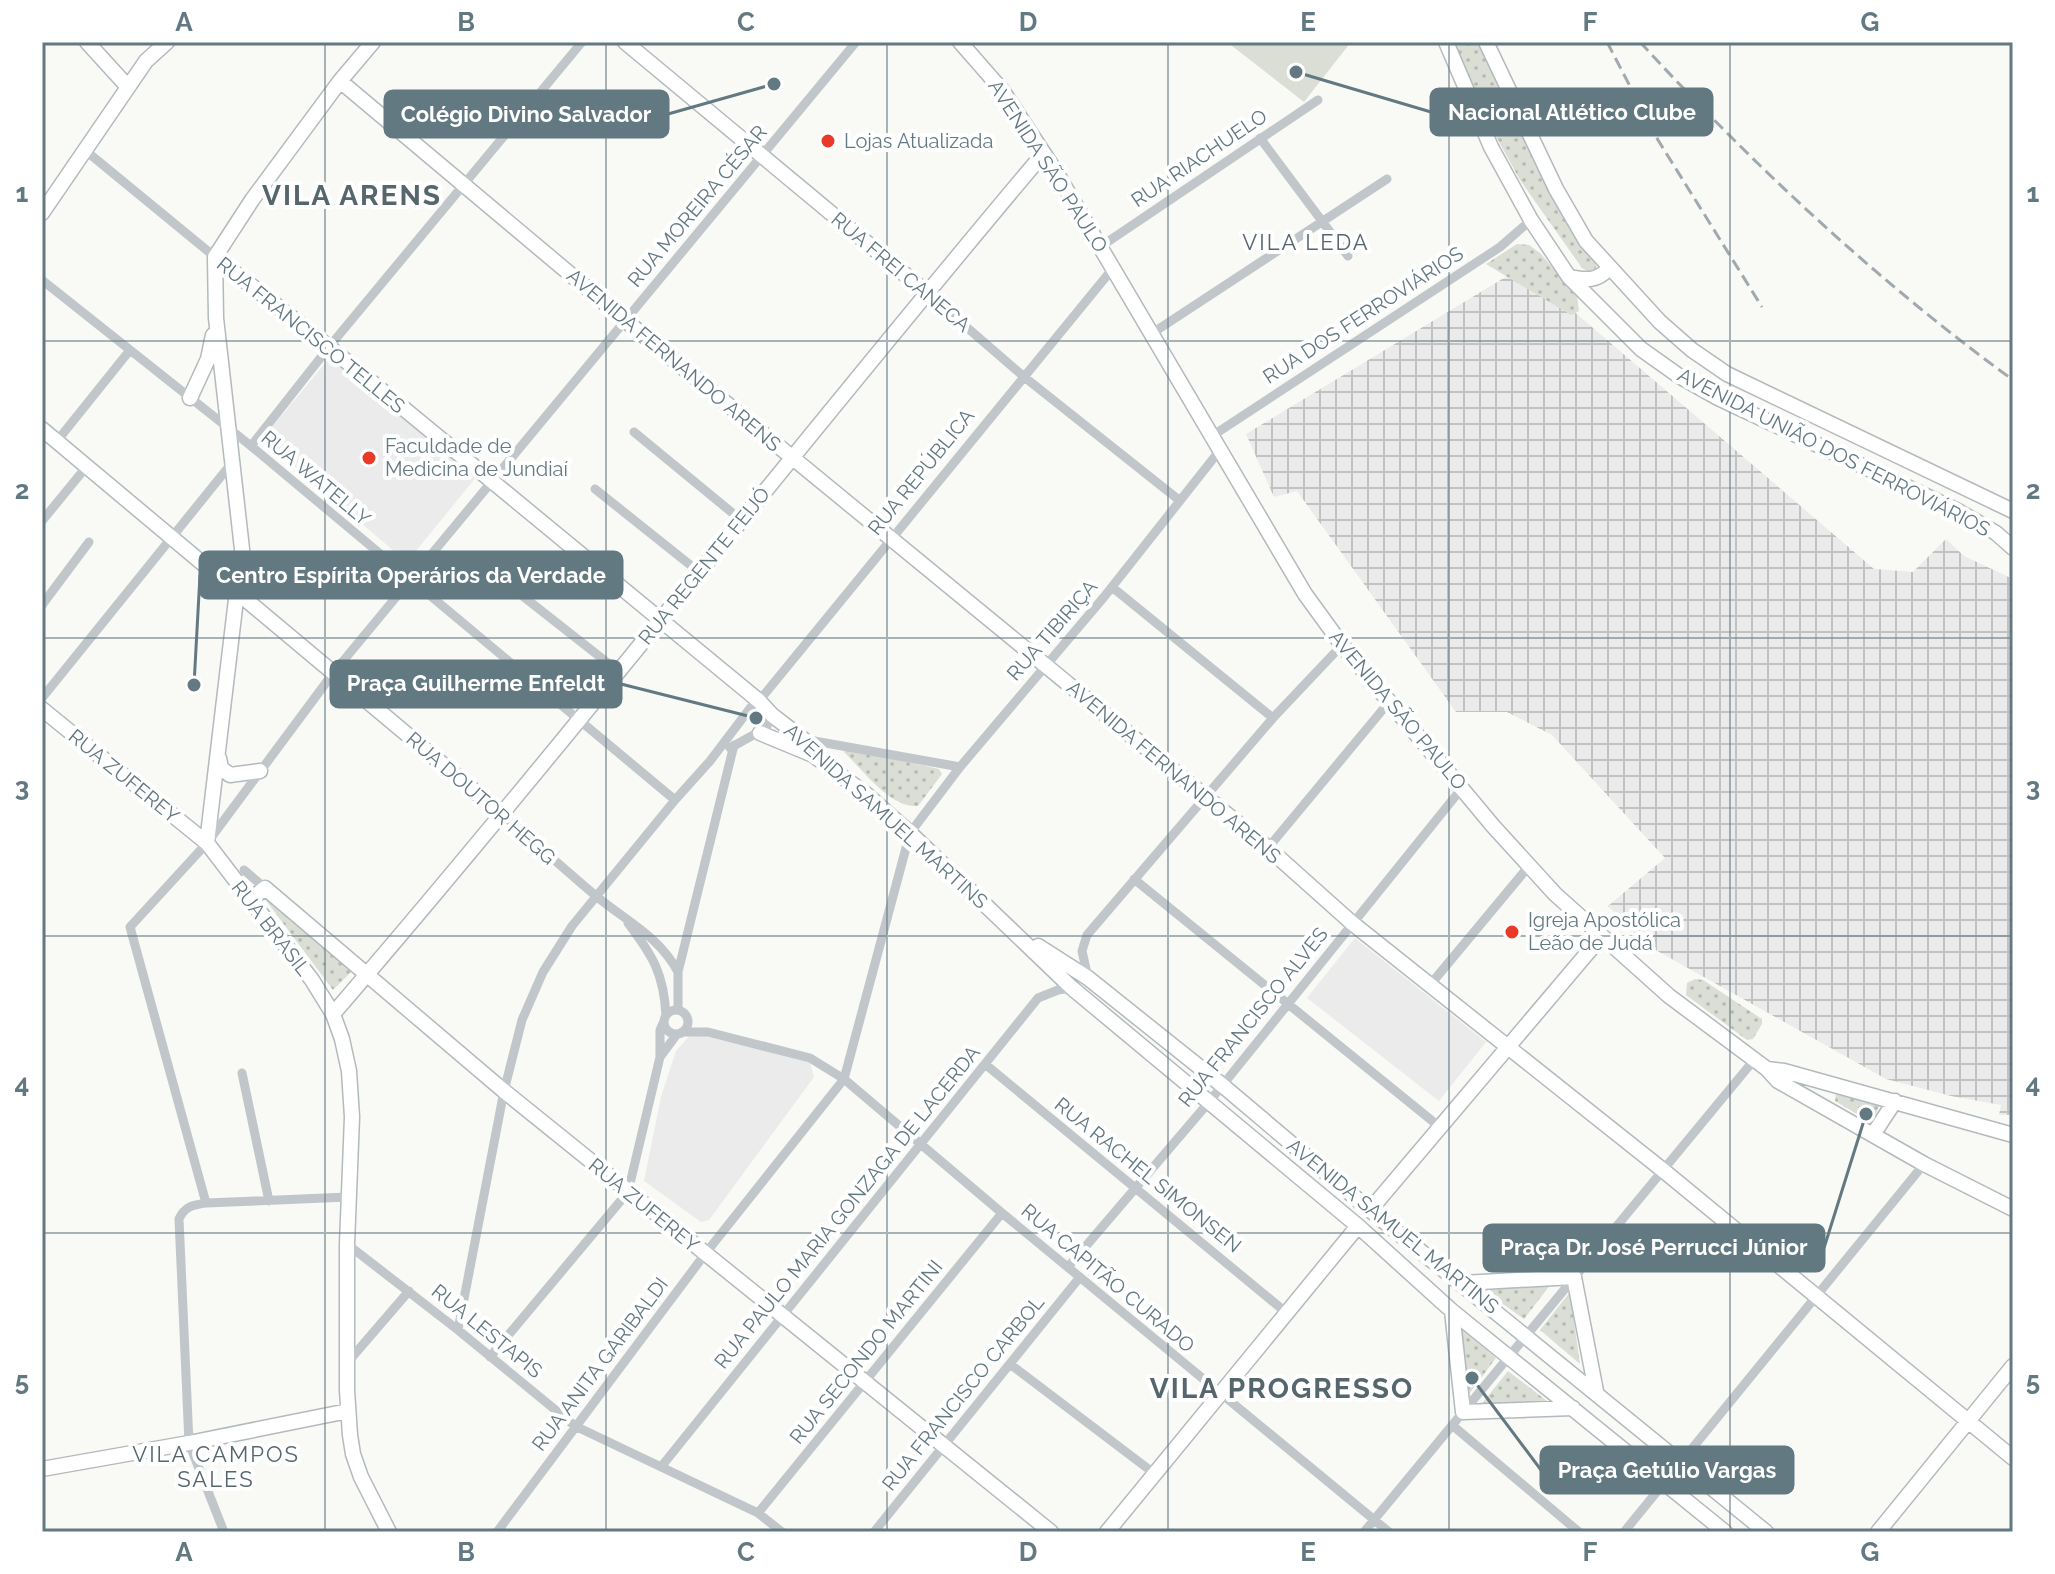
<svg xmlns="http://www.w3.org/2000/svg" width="2055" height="1574" viewBox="0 0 2055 1574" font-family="Raleway,sans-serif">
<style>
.built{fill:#eaebea}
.industrial{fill:url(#industrial-grid)}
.grass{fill:url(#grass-dots)}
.pitch{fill:#daded5}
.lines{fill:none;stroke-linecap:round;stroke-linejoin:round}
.secondary-casing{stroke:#b2babe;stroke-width:17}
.primary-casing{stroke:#b3babd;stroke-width:17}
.street{stroke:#c0c6c9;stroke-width:9}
.secondary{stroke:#fff;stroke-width:14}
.primary{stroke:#fff;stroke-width:14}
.rail{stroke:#9fa9ae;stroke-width:3;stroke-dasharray:12 6;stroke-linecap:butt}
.grid{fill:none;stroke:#637982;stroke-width:2;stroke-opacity:0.55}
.poi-dot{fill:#e93927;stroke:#fff;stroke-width:3}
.labels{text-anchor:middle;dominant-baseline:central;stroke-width:8;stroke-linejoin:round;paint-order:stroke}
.poi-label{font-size:20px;fill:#637982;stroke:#fff;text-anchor:start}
.street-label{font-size:20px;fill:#637982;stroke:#fff}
.neighbourhood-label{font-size:22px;letter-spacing:2px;fill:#55666d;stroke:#fff}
.district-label{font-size:28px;font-weight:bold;letter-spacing:2px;fill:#55666d;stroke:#fff}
.leader{fill:none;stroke:#637982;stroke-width:3}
.callout-dot{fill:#637982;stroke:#fff;stroke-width:3}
.callout{fill:#637982;stroke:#637982;stroke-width:3}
.callout-label{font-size:22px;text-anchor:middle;font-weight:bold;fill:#fff}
.neatline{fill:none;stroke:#637982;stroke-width:3}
.grid-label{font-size:26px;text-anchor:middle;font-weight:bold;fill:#637982}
</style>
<defs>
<pattern id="industrial-grid" width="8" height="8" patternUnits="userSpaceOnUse" patternTransform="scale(2)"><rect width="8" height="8" fill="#eaebea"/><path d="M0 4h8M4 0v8" fill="none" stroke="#c1c3c3"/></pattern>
<pattern id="grass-dots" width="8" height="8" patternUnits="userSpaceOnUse" patternTransform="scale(2)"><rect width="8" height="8" fill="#daded5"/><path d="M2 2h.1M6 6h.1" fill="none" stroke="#b4b9b2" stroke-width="1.8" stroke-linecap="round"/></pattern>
</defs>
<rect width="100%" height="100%" fill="#f9f9f6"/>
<path class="built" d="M 332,355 L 477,476 L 407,562 L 262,439 Z
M 1355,938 L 1486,1042 L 1439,1101 L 1307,998 Z
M 693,1032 L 809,1059 L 814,1077 L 709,1220 L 701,1222 L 644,1181 L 661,1097 L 676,1051 Z"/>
<path class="industrial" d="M 1522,267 L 1874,569 L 1913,572 L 1946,539 L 1964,556 L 2013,579 L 2013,1115 L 1999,1115 L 2001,1105 L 1951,1096 L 1886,1079 L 1645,944 L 1608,906 L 1665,858 L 1552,735 L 1507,712 L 1456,712 L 1297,491 L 1274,497 L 1246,434 Z"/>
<path class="grass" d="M 1454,42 L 1480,42 L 1524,139 L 1551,191 L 1597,263 L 1595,271 L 1589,272 L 1582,268 L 1520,180 L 1486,118 Z
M 1517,244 L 1529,245 L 1540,253 L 1577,296 L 1579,311 L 1571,315 L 1486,264 Z
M 846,748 L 939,769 L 942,774 L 918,806 C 890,808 864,771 844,752 Z
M 271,895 L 352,971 L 333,990 L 265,899 Z
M 1695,979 L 1703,980 L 1762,1019 L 1762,1024 L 1753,1039 L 1747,1040 L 1686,995 L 1687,983 Z
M 1836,1094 L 1879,1106 L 1872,1123 L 1835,1101 Z
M 1551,1284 L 1524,1319 L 1480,1288 Z
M 1570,1292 L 1580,1364 L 1540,1330 Z
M 1457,1323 L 1496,1358 L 1466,1398 Z
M 1508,1371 L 1551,1404 L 1480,1406 Z"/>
<path class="pitch" d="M 1227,42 L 1351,42 L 1304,102 Z"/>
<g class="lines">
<defs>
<path id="secondary" d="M 87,42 L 128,87
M 625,42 L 926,292
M 960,42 L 1002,90 L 1056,172 L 1305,594 L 1342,645 L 1493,826 L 1555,894 L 1669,996 L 1767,1069 L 1778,1081 L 1924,1164 L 2013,1209
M 340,81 L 626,321 L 1268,848 L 1352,923 L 1664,1171 L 2013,1458
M 42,213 L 146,61 L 167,42
M 215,257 L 329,347 L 759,701 L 772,715 L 803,739 L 813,755 L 866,794 L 910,833 L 1072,988 L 1358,1226 L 1452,1311 L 1725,1532
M 190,398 L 208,359 L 213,335
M 42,429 L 502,814
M 42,709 L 207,843 L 312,980 L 333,1014 L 342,1039 L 349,1071 L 352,1117 L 347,1244 L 347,1390 L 350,1435 L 353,1454 L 361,1477 L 389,1532
M 760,733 L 813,755
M 219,758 L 221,768 L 230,775 L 260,771
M 207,843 L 242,549 L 216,318 L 215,257 L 252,200 L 340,81 L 373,42
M 250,900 L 265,888 L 504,1091 L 1051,1532
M 1038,946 L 1088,978 L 1222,1085 L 1370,1210 L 1766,1532
M 333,1014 C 576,732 803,438 1043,154
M 1767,1069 L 1784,1071 L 2013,1135
M 1874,1133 L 1895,1101
M 1370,1210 L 1601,937
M 1463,1283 L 1574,1277 L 1596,1391
M 1452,1311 L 1463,1412 L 1573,1408
M 42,1469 L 189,1443 L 348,1411
M 1107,1532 L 1358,1226
M 1878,1532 L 2013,1366"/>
<path id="primary" d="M 1446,42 L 1491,147 L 1531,220 L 1569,277 L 1641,349 L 1679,376 L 1718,398 L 1958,511 L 1996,533 L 2013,548
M 1486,42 L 1556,189 L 1586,241 L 1660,322 L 1692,350 L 1727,374 L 2013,511
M 1569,277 C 1586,280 1597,282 1609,268"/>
</defs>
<use href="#secondary" class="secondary-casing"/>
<use href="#primary" class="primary-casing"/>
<path class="street" d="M 1260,138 L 1348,256
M 86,151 L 215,257
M 1100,247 L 1318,100
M 42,280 L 251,446 L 675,800
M 926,292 L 1023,376 L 1179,500
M 1151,334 L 1387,179
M 634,432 L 741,520
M 1212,436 L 1500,247 L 1531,220
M 57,441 L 130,350
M 251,446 L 329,347 L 582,42
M 595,489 L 699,572
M 42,521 L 87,466
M 510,586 L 618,671
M 1112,587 L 1273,718
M 42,605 L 89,542
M 42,698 L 231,464
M 803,739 L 960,767
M 730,748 L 766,728 L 772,715
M 502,814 C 533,841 564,869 596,896 C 626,921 659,936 678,972
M 1268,848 L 1389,702
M 244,870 L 265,888
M 1134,879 L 1441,1128
M 628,923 C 653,956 664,974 666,1016
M 1088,978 L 1082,951 L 1087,935 L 1273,718 L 1342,645
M 1430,985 L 1529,866
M 678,1010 L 678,972 L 734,745
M664 1022a12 12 0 1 1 24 0a12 12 0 1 1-24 0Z
M 682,1032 L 708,1032 L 810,1058 L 844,1079 L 1002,1213 L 1389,1532
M 660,1057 L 677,1034
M 985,1064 L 1288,1314
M 242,1073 L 269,1201
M 206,1203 L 130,927 L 207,843 L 334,672 L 856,42
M 347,1244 L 458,1330 L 575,1426 L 758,1513 L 782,1532
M 1068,1267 L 1209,1102 L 1462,788
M 458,1330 L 504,1091 L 522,1020 L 543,972 L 572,926 L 675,800 L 710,761 L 751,707 L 759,701 L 1114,267
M 490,1357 L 628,1192 L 660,1057 L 660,1030 L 664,1021
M 347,1363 L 409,1291
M 1010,1364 L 1155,1474
M 1452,1425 L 1579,1532
M 661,1467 L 1038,998 L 1058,990 L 1072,988
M 758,1513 L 1002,1213
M 224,1532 L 189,1443 L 179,1219 C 185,1206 193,1205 206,1203 L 348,1197
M 497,1532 L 705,1254 L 844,1079 L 910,833 L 960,767 L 1104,597 L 1220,450
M 874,1532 L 1080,1277
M 1364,1532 L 1754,1060
M 1624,1532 L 1924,1164"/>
<use href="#secondary" class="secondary"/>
<use href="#primary" class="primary"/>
<path class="rail" d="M 1607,42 L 1658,140 L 1762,307
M 1640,42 C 1754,166 1877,281 2013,380"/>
</g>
<path class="grid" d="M 325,42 L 325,1532M 606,42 L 606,1532M 887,42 L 887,1532M 1168,42 L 1168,1532M 1449,42 L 1449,1532M 1730,42 L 1730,1532M 42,341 L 2013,341M 42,638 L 2013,638M 42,936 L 2013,936M 42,1233 L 2013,1233"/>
<g class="poi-dot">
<circle cx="828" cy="141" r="8"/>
<circle cx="369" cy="458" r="8"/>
<circle cx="1512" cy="932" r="8"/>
</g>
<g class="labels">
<g class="poi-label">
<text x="844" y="141">Lojas Atualizada</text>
<text x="385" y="446">Faculdade de<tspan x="385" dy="23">Medicina de Jundiaí</tspan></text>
<text x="1528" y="920">Igreja Apostólica<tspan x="1528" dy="23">Leão de Judá</tspan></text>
</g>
<g class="street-label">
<text transform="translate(1199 158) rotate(-34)">RUA RIACHUELO</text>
<text transform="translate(1048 166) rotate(57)">AVENIDA SÃO PAULO</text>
<text transform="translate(697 206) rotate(-50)">RUA MOREIRA CÉSAR</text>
<text transform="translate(901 272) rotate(40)">RUA FREI CANECA</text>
<text transform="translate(1363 315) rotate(-33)">RUA DOS FERROVIÁRIOS</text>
<text transform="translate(311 335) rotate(39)">RUA FRANCISCO TELLES</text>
<text transform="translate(674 360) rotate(40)">AVENIDA FERNANDO ARENS</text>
<text transform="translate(1834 452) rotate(27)">AVENIDA UNIÃO DOS FERROVIÁRIOS</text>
<text transform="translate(921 472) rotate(-51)">RUA REPÚBLICA</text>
<text transform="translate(316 478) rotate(40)">RUA WATELLY</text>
<text transform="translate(704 566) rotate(-51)">RUA REGENTE FEIJÓ</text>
<text transform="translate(1052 630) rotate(-49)">RUA TIBIRIÇA</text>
<text transform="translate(1398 710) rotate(50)">AVENIDA SÃO PAULO</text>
<text transform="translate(1174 772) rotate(40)">AVENIDA FERNANDO ARENS</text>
<text transform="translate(124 776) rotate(39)">RUA ZUFEREY</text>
<text transform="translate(481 798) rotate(41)">RUA DOUTOR HEGG</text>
<text transform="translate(886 816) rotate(42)">AVENIDA SAMUEL MARTINS</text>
<text transform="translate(271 928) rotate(52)">RUA BRASIL</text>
<text transform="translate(1253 1017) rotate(-51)">RUA FRANCISCO ALVES</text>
<text transform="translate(1148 1175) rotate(39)">RUA RACHEL SIMONSEN</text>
<text transform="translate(644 1205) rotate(39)">RUA ZUFEREY</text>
<text transform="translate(847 1207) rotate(-51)">RUA PAULO MARIA GONZAGA DE LACERDA</text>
<text transform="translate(1393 1226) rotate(39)">AVENIDA SAMUEL MARTINS</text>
<text transform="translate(1108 1278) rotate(40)">RUA CAPITÃO CURADO</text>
<text transform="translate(487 1331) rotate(39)">RUA LESTAPIS</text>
<text transform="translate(866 1352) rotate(-51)">RUA SECONDO MARTINI</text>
<text transform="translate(600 1364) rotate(-53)">RUA ANITA GARIBALDI</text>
<text transform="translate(963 1393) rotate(-51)">RUA FRANCISCO CARBOL</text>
</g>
<g class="neighbourhood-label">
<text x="1306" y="242">VILA LEDA</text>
<text x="216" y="1454">VILA CAMPOS<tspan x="216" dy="25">SALES</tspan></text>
</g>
<g class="district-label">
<text x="352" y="195">VILA ARENS</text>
<text x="1282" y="1388">VILA PROGRESSO</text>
</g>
</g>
<path class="leader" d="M1296 72L1431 112M774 84L668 114M194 685L200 575M756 718L621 684M1866 1114L1824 1248M1472 1378L1541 1470"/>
<g class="callout-dot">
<circle cx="1296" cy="72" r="8"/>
<circle cx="774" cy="84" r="8"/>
<circle cx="194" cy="685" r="8"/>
<circle cx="756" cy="718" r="8"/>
<circle cx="1866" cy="1114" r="8"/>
<circle cx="1472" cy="1378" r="8"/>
</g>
<g class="callout">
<rect x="1431" y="89" width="281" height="46" rx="8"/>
<rect x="385" y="91" width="283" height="46" rx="8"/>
<rect x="200" y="552" width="422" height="46" rx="8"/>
<rect x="331" y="661" width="290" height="46" rx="8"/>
<rect x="1484" y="1225" width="340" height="46" rx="8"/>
<rect x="1541" y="1447" width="252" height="46" rx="8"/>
</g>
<g class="callout-label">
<text x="1572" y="120">Nacional Atlético Clube</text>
<text x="526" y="122">Colégio Divino Salvador</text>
<text x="411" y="583">Centro Espírita Operários da Verdade</text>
<text x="476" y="691">Praça Guilherme Enfeldt</text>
<text x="1654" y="1255">Praça Dr. José Perrucci Júnior</text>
<text x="1667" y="1478">Praça Getúlio Vargas</text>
</g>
<rect width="2055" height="1574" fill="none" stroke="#ffffff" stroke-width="88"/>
<rect x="44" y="44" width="1967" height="1486" class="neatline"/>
<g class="grid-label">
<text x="184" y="31">A</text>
<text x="466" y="31">B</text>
<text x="746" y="31">C</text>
<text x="1028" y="31">D</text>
<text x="1308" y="31">E</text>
<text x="1590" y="31">F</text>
<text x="1870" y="31">G</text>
<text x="22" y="202">1</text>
<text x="2033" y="202">1</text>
<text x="22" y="499">2</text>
<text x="2033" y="499">2</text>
<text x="22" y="796">3</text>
<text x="2033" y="796">3</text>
<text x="22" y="1093">4</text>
<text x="2033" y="1093">4</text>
<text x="22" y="1390">5</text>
<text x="2033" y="1390">5</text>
<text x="184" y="1561">A</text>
<text x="466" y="1561">B</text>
<text x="746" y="1561">C</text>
<text x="1028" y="1561">D</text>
<text x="1308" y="1561">E</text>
<text x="1590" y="1561">F</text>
<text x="1870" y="1561">G</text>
</g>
</svg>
